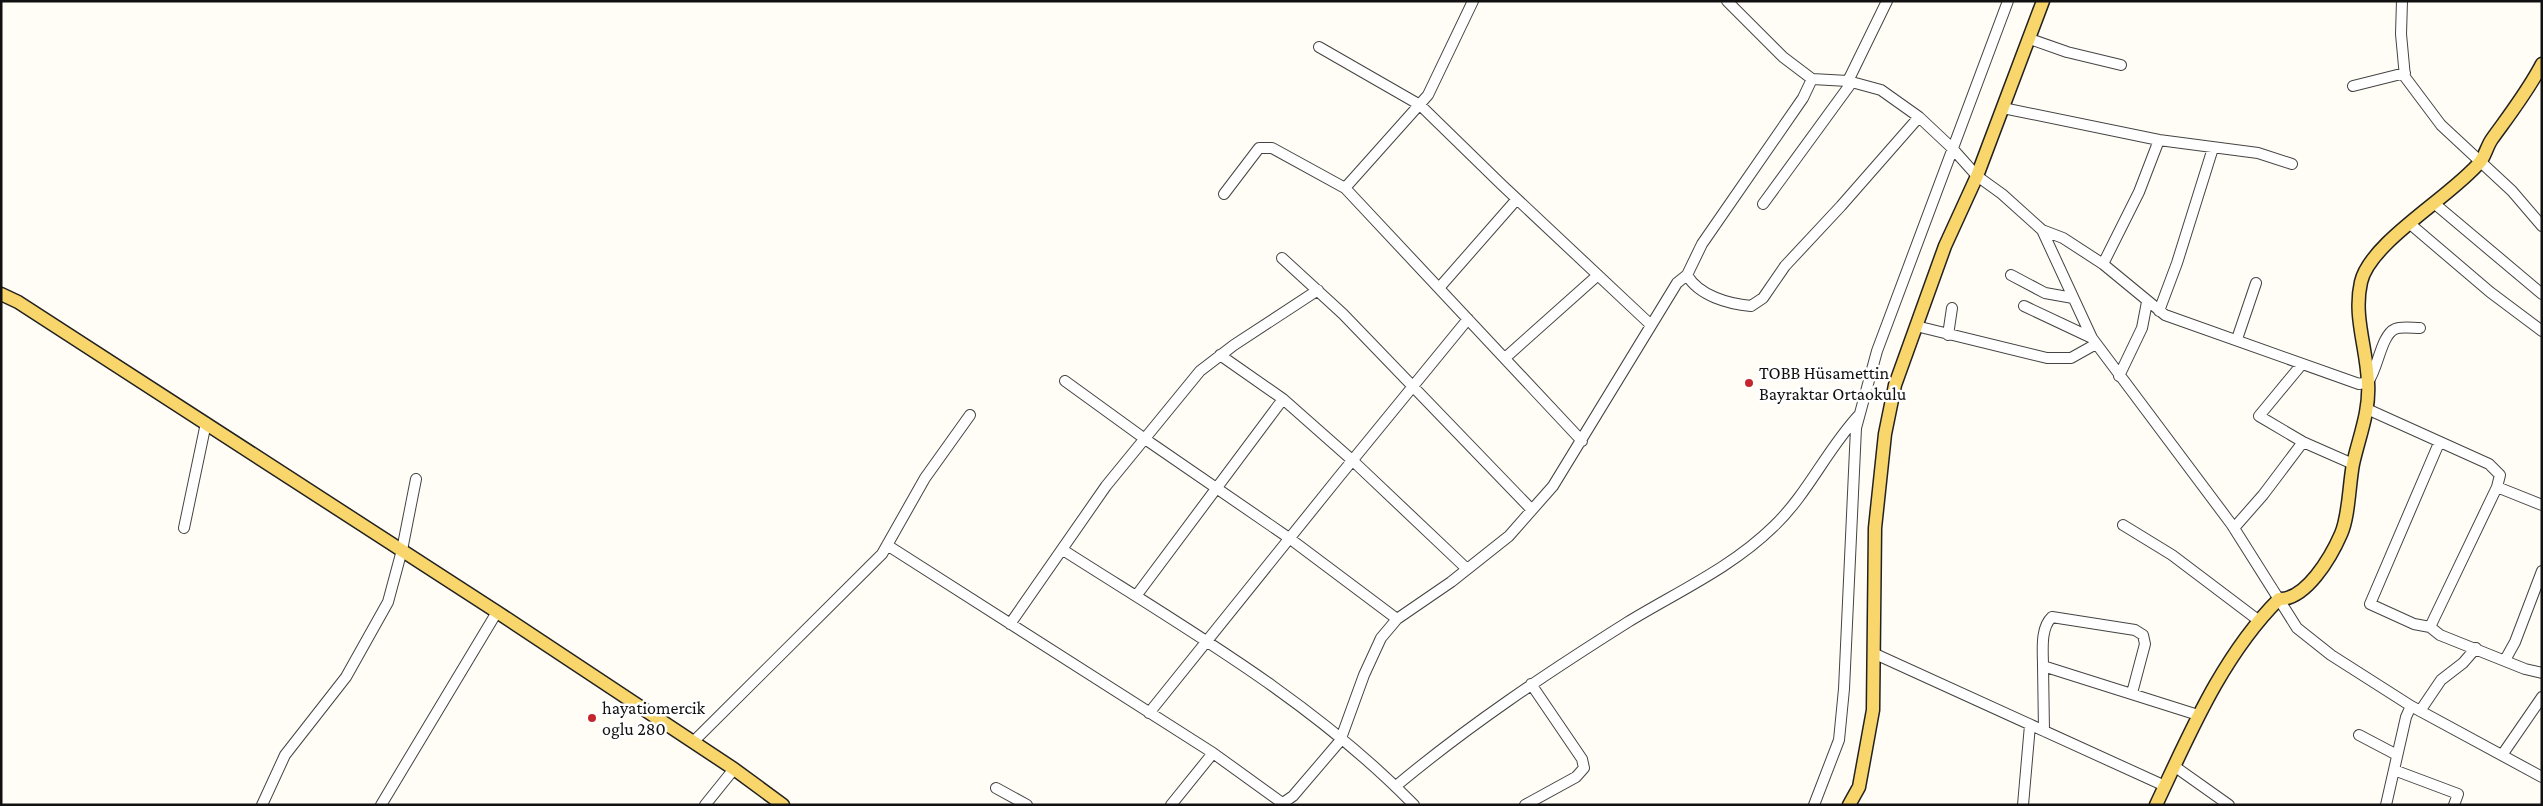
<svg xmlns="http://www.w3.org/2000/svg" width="2543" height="806" viewBox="0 0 2543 806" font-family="'Crimson Pro',serif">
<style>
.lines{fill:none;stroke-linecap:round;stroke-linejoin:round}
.minor-casing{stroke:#444;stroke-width:12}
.major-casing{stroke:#222;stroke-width:15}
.minor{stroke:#fff;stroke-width:10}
.major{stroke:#f9d66b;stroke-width:12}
.poi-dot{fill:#c4262e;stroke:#fff;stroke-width:2}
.labels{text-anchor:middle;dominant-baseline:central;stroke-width:5;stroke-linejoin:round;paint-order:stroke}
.poi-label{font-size:18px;fill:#111;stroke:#fff;text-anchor:start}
</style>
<rect width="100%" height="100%" fill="#fffdf5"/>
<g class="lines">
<defs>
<path id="minor" d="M 1727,1 L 1783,57 L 1812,79 L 1848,81 L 1881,90 L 1919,117 L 1952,148 L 1977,176 L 2002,194 L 2042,230 L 2092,338 L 2232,525 L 2297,628 L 2331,655 L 2411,706 L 2406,717 L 2386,805
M 2402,1 L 2401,34 L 2405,77 L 2441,125 L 2512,191 L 2542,226
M 2030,39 L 2067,52 L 2121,65
M 1319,47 L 1420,105 L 1502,185 L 1651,325
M 1812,79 L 1803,98 L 1702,244 L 1687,275 C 1699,296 1729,304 1751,306 L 1763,298 L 1785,266 L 1841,206 L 1919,117
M 1848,81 L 1887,1
M 2353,86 L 2405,73
M 2003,108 L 2159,140 L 2258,153 L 2292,164
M 1345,188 L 1428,95 L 1473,1
M 1224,194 L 1259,148 L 1272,148 L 1345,188 L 1582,441
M 1763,204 L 1852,82
M 2435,204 L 2542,294
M 2409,223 L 2490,292 L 2542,331
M 2042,230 L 2063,238 L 2103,264 L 2165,315 L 2359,384 L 2368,382 C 2378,369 2381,335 2395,329 C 2401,326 2413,328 2420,328
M 1282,258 L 1343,314 L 1532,510
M 2103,264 L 2139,192 L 2159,140
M 2011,275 L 2045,293 L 2073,298
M 1439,288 L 1517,199
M 2024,306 L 2092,338
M 2159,311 L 2177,263 L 2213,148
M 1916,326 L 2047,358 L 2071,358 L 2096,344
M 1948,335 L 1952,308
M 2237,339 L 2256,283
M 1220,355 L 1283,399 L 1352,460 L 1467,569
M 1505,358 L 1598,275
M 2302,364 L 2259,416 L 2303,442 L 2353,464
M 2119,376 L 2142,328 L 2147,302
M 1065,381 L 1145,439 L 1289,538 L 1397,619
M 2367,409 L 2489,464 L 2500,475 L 2497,487 L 2430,627
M 2439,443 L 2370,604 L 2414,624 L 2430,627 L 2440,635 L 2525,669 L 2542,673
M 2497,487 L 2542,505
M 2123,525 L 2172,555 L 2258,620
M 184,528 L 206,423
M 2234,528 L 2263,495 L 2303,442
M 887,545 L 1213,753 L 1285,805
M 1063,550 C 1185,628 1313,701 1414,805
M 1136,596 L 1283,399
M 1010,624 L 1106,486 L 1200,371 L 1234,345 L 1318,290
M 1873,653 L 2165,786
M 2505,660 L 2515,642 L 2542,571
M 2043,666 L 2044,731
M 2132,693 L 2145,644 L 2143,635 L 2135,630 L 2052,617 C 2040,628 2043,651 2043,666 L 2198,715
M 2411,706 L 2542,777
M 2420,711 L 2441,680 L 2463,663 L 2476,648
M 1149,713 L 1338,478 L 1468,319
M 2359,735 L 2397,755
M 693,742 L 882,554 L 925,478 L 970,415
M 2502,755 L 2542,697
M 2174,766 L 2229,805
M 2394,770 L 2458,794 L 2454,805
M 1396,786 C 1469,725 1547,673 1628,622 C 1677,592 1731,568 1773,527 C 1807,495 1826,451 1858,416
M 996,788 L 1027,805
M 262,805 L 285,755 L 346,677 L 388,602 L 402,550 L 416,479
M 381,805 L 497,612
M 705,805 L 734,769
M 1171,805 L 1213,753
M 1280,805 L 1293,796 L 1340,741 L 1364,675 L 1381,638 L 1397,619 L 1451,582 L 1509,536 L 1553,486 L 1677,283 L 1687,275
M 1525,805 L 1576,777 L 1584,768 L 1582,759 L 1531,684
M 1814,805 L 1839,740 L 1844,689 L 1856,428 L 1877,351 L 2008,1
M 2023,805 L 2030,725"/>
<path id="major" d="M 1,294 L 18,302 L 497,612 L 734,769 L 783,805
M 1849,805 L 1859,787 L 1873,710 L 1875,528 L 1885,434 L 1895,385 L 1945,246 L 1977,176 L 2043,1
M 2156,805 C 2190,733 2222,656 2279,599 C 2306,600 2331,557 2341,534 C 2349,516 2349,485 2353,464 C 2359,437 2370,411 2368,383 C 2367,348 2353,317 2361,282 C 2370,242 2452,196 2480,162 C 2485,156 2487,146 2492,139 C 2510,114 2528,91 2542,64"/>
</defs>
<use href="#minor" class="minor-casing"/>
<use href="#major" class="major-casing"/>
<use href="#minor" class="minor"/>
<use href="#major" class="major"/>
</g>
<g class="poi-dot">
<circle cx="1749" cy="383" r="5"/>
<circle cx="592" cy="718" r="5"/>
</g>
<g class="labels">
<g class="poi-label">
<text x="1759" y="373">TOBB Hüsamettin<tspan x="1759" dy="21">Bayraktar Ortaokulu</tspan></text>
<text x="602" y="708">hayatiomercik<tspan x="602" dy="21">oglu 280</tspan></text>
</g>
</g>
<rect width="2543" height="806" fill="none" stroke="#111111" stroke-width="5"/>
</svg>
